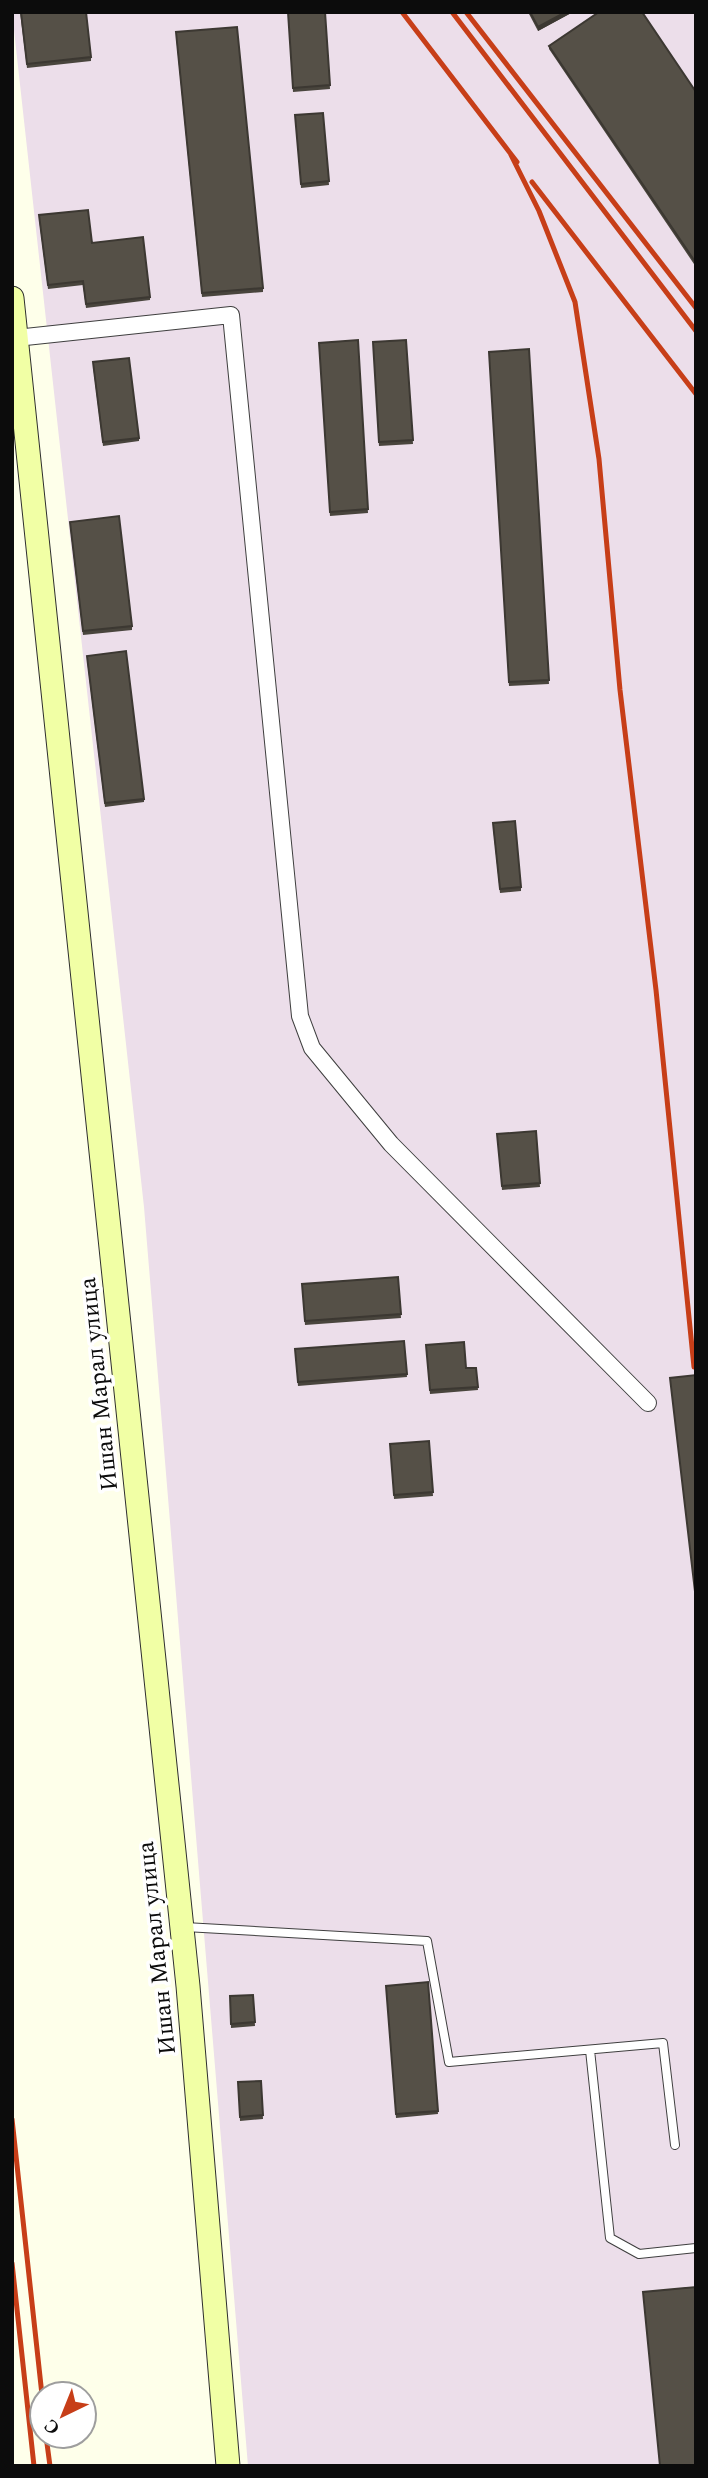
<svg xmlns="http://www.w3.org/2000/svg" width="708" height="2478" viewBox="0 0 708 2478" font-family="Spectral,serif">
<style>
.industrial{fill:#ecdeea}
.lines{fill:none;stroke-linecap:round;stroke-linejoin:round}
.service-casing{stroke:#3f3f3f;stroke-width:10}
.minor-casing{stroke:#3f3f3f;stroke-width:18}
.secondary-casing{stroke:#2e2e2e;stroke-width:25}
.service{stroke:#fff;stroke-width:8}
.minor{stroke:#fff;stroke-width:16}
.secondary{stroke:#f1ffa5;stroke-width:23}
.rail{stroke:#c73e18;stroke-width:5}
.wall{fill:#49453d}
.shaded-wall{fill:#3c3832}
.building{fill:#555047;stroke:#3c3832;stroke-width:2}
.labels{text-anchor:middle;dominant-baseline:central;stroke-width:7;stroke-linejoin:round;paint-order:stroke}
.street-label{font-size:24px;fill:#0c0c0c;stroke:#fff}
</style>
<rect width="100%" height="100%" fill="#feffea"/>
<path class="industrial" d="M 12,12 L 696,12 L 696,2466 L 248,2466 L 144,1207 Z"/>
<g class="lines">
<defs>
<path id="service" d="M 185,1927 L 427,1941 L 449,2062 L 663,2043 L 675,2145
M 590,2050 L 610,2238 L 639,2254 L 696,2248"/>
<path id="minor" d="M 16,338 L 231,315 L 300,1016 L 312,1048 L 391,1144 L 648,1403"/>
<path id="secondary" d="M 12,298 L 188,1986 L 228,2466"/>
</defs>
<use href="#service" class="service-casing"/>
<use href="#minor" class="minor-casing"/>
<use href="#secondary" class="secondary-casing"/>
<use href="#service" class="service"/>
<use href="#minor" class="minor"/>
<use href="#secondary" class="secondary"/>
<path class="rail" d="M 402,12 L 517,162
M 452,12 L 696,331
M 466,12 L 696,308
M 511,155 L 539,211 L 575,302 L 599,459 L 620,690 L 656,990 L 694,1367
M 532,182 L 696,394
M 12,2119 L 42,2395
M 12,2263 L 34,2466
M 46,2436 L 50,2466"/>
</g>
<path class="wall" d="M 20,12 L 91,57 L 91,61 L 27,68 Z
M 288,12 L 325,12 L 330,89 L 293,92 Z
M 528,12 L 573,12 L 538,31 Z
M 176,36 L 263,288 L 263,292 L 202,297 Z
M 549,46 L 696,92 L 696,267 L 549,49 Z
M 323,113 L 329,185 L 301,188 L 295,115 Z
M 39,219 L 92,243 L 150,297 L 150,300 L 86,308 L 83,285 L 48,289 Z
M 358,340 L 368,513 L 330,516 L 319,343 Z
M 406,340 L 413,444 L 379,446 L 373,342 Z
M 529,349 L 549,684 L 509,686 L 489,352 Z
M 93,366 L 139,438 L 139,441 L 103,446 Z
M 70,526 L 132,626 L 132,630 L 83,635 Z
M 87,660 L 144,799 L 144,802 L 105,807 Z
M 493,827 L 521,887 L 521,891 L 500,893 Z
M 536,1131 L 540,1187 L 502,1190 L 497,1134 Z
M 398,1277 L 401,1318 L 305,1325 L 302,1284 Z
M 404,1341 L 407,1377 L 298,1386 L 295,1349 Z
M 426,1345 L 466,1368 L 476,1368 L 478,1390 L 430,1394 Z
M 429,1441 L 433,1496 L 394,1499 L 390,1444 Z
M 428,1982 L 438,2114 L 396,2118 L 386,1986 Z
M 253,1995 L 255,2026 L 231,2028 L 230,1996 Z
M 261,2081 L 263,2119 L 240,2121 L 238,2082 Z"/>
<path class="shaded-wall" d="M 566,12 L 573,12 L 538,31 L 538,27 Z"/>
<path class="building" d="M 21,12 L 86,12 L 91,57 L 27,64 Z
M 288,12 L 325,12 L 330,85 L 293,88 Z
M 530,12 L 566,12 L 538,27 Z
M 599,12 L 642,12 L 696,92 L 696,263 L 549,46 Z
M 237,27 L 263,288 L 202,293 L 176,32 Z
M 323,113 L 329,181 L 301,184 L 295,115 Z
M 88,210 L 92,243 L 143,237 L 150,297 L 86,304 L 83,281 L 48,285 L 39,215 Z
M 358,340 L 368,509 L 330,512 L 319,343 Z
M 406,340 L 413,440 L 379,442 L 373,342 Z
M 529,349 L 549,680 L 509,682 L 489,352 Z
M 129,358 L 139,438 L 103,442 L 93,362 Z
M 119,516 L 132,626 L 83,631 L 70,522 Z
M 126,651 L 144,799 L 105,803 L 87,656 Z
M 515,821 L 521,887 L 500,889 L 493,823 Z
M 536,1131 L 540,1183 L 502,1186 L 497,1134 Z
M 398,1277 L 401,1314 L 305,1321 L 302,1284 Z
M 404,1341 L 407,1374 L 298,1382 L 295,1349 Z
M 464,1342 L 466,1368 L 476,1368 L 478,1387 L 430,1390 L 426,1345 Z
M 696,1375 L 696,1600 L 670,1378 Z
M 429,1441 L 433,1492 L 394,1495 L 390,1444 Z
M 428,1982 L 438,2111 L 396,2114 L 386,1986 Z
M 253,1995 L 255,2022 L 231,2024 L 230,1996 Z
M 261,2081 L 263,2115 L 240,2117 L 238,2082 Z
M 696,2287 L 696,2466 L 660,2466 L 643,2292 Z"/>
<g class="labels">
<g class="street-label">
<text transform="translate(99 1384) rotate(-96)">Ишан Марал улица</text>
<text transform="translate(157 1948) rotate(-96)">Ишан Марал улица</text>
</g>
</g>
<rect width="708" height="2478" fill="none" stroke="#0c0c0c" stroke-width="28"/>
<g transform="translate(63 2415) rotate(223)"><circle r="33" fill="#ffffff" stroke="#9e9e9e" stroke-width="2"/>
<path d="M0-5L12 26L0 18L-12 26Z" fill="#c73e18"/>
<text y="-10" font-size="19" font-weight="bold" text-anchor="middle" fill="#0c0c0c">С</text>
</g>
</svg>
